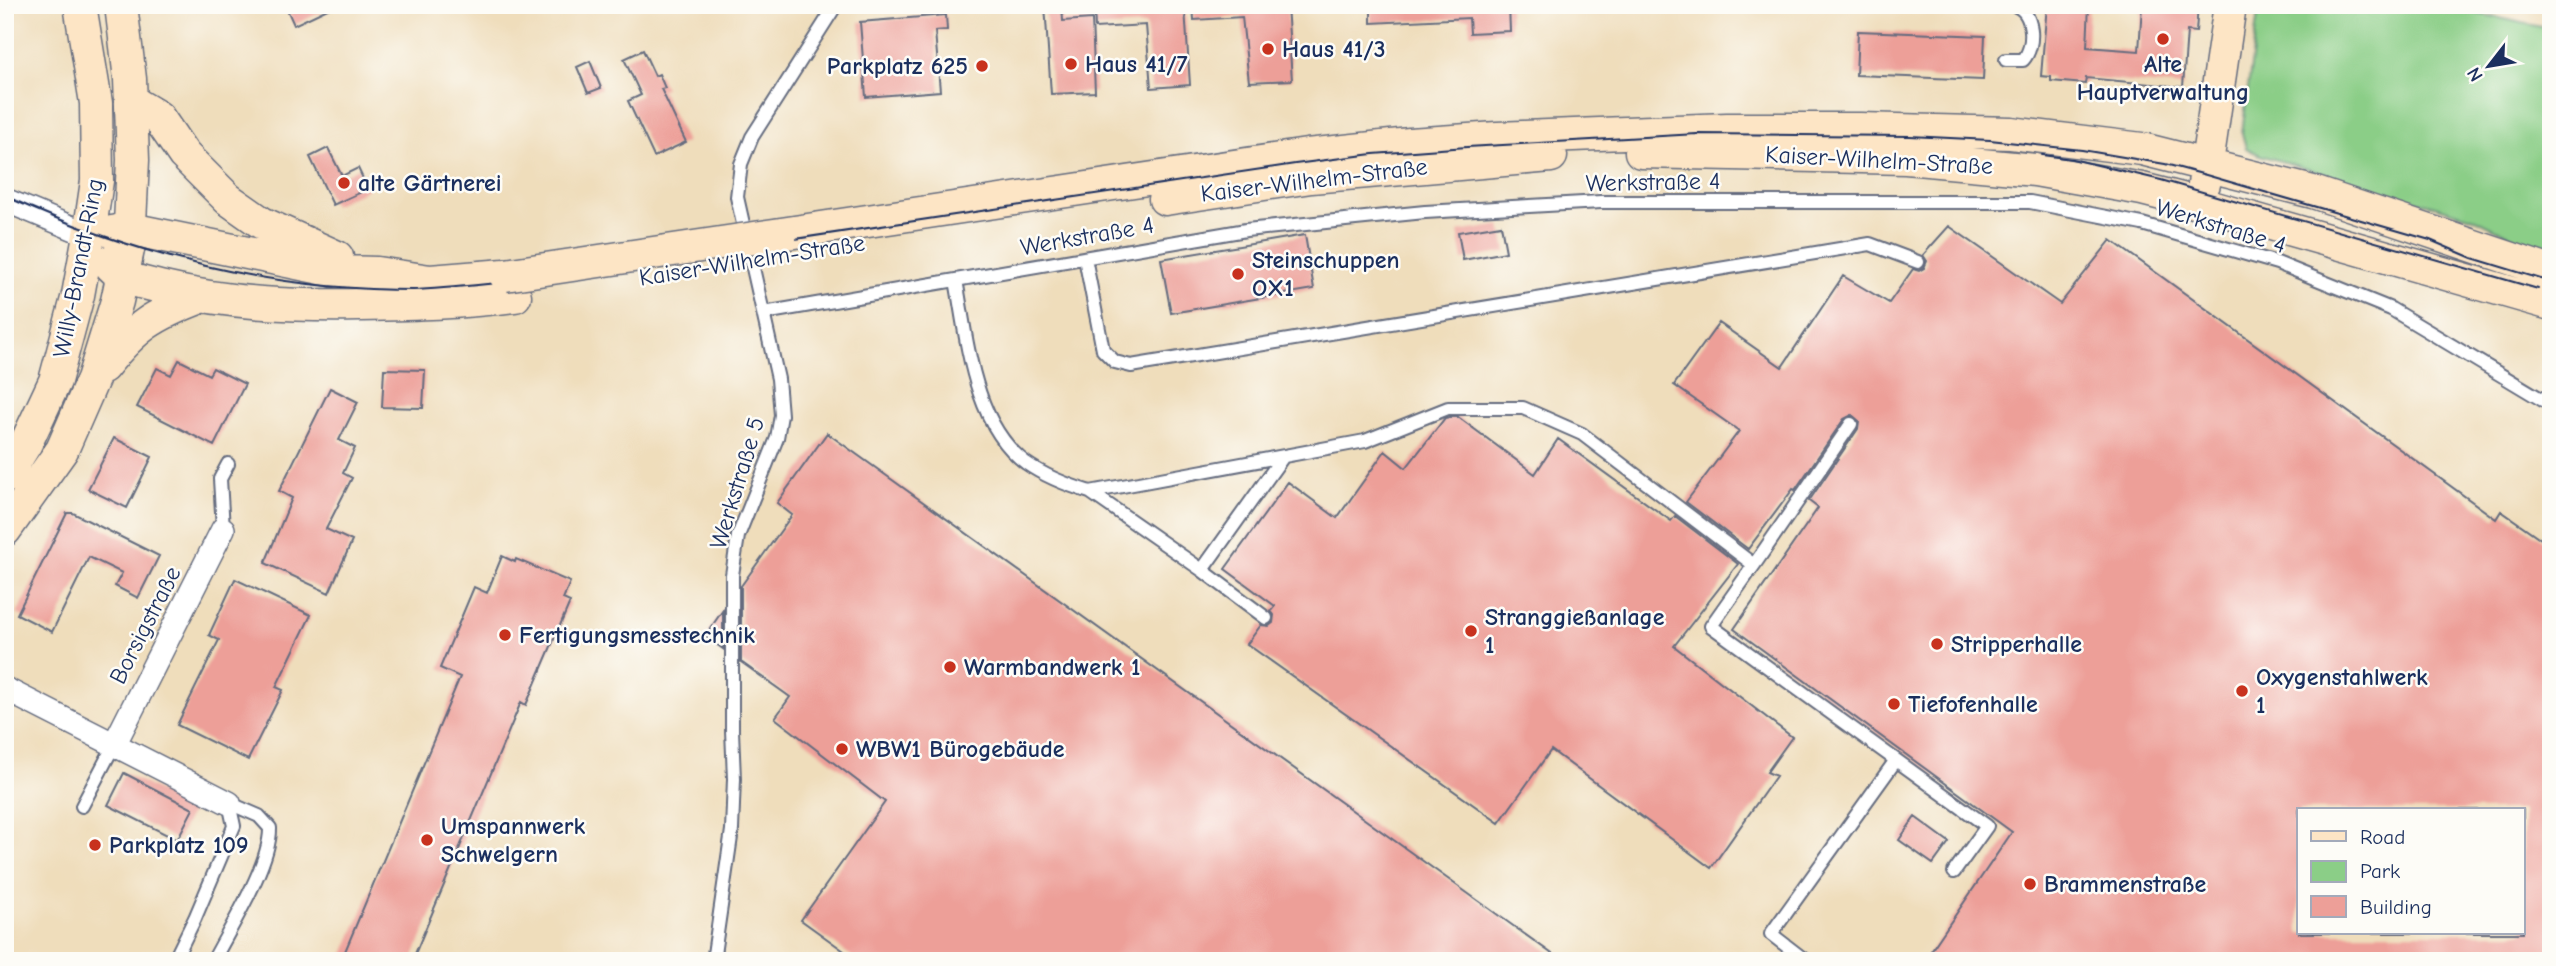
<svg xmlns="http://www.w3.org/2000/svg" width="2556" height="966" viewBox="0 0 2556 966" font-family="'Comic Neue',sans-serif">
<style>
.green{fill:#8bce87;stroke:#537e72;stroke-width:2}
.building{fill:#ed9f98;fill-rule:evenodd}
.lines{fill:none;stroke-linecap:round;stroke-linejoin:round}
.service-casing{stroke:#656c7f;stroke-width:16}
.minor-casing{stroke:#656c7f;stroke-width:26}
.secondary-casing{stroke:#656c7f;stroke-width:35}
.service{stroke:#fff;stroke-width:12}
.minor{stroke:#fff;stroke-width:23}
.secondary{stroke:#fde5c5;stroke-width:32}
.tram{stroke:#1b2f5e;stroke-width:2}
.secondary-bridge-casing{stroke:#656c7f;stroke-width:35;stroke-linecap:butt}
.secondary-bridge{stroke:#fde5c5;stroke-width:32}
.poi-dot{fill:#c8321e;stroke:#fdfcf7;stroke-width:2.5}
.labels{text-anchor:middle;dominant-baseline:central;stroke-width:5;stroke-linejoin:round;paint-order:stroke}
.poi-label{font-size:24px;font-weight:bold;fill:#1b2f5e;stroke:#fdfcf7;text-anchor:start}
.street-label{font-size:24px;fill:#1b2f5e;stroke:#fdfcf7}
</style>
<rect width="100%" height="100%" fill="#fdfcf7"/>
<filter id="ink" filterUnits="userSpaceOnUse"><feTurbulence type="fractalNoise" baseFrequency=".0143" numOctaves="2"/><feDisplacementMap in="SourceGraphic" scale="14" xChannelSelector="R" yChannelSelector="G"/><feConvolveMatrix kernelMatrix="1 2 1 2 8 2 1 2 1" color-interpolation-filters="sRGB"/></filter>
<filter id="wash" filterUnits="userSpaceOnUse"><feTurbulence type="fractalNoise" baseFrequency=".00686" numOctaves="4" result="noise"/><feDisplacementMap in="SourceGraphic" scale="28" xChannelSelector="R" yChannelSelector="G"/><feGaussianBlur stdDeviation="1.57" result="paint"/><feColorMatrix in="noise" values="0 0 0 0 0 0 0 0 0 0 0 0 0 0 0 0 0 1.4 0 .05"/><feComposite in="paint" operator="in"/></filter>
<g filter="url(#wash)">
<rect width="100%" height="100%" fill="#efddbb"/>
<path class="green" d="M 2259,5 L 2436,5 L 2551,29 L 2551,249 L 2519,240 L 2472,217 L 2260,155 L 2246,148 L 2242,133 Z"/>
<g id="blocks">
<path class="building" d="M 285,5 L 336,5 L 294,25 Z
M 1045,5 L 1062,5 L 1063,21 L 1092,19 L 1095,92 L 1051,94 Z
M 1094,5 L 1137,5 L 1137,11 L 1185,8 L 1190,85 L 1151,88 L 1146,25 L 1095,28 Z
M 1193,5 L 1287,5 L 1292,80 L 1249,82 L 1242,17 L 1194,20 Z
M 1371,5 L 1509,5 L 1510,31 L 1470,33 L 1469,18 L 1371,23 Z
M 2047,5 L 2089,5 L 2087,47 L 2139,51 L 2142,5 L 2198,5 L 2196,32 L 2187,31 L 2183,87 L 2086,78 L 2085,84 L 2051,81 L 2051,77 L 2041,76 Z
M 946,15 L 947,30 L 935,31 L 940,91 L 866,97 L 860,22 Z
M 1858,31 L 1985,36 L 1983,80 L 1856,75 Z
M 643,50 L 655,76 L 659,74 L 665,88 L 661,89 L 686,142 L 654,157 L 628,101 L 641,95 L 624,59 Z
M 590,61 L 601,88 L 588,93 L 577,67 Z
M 328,148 L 342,176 L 358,168 L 368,189 L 333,205 L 310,157 Z
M 1501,225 L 1506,252 L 1463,260 L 1458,232 Z
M 1949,226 L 2060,304 L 2111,240 L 2496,519 L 2501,511 L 2551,546 L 2551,961 L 1924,961 L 2012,832 L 1734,629 L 1818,508 L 1809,501 L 1858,429 L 1859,421 L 1852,415 L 1844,419 L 1795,490 L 1793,489 L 1748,549 L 1686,502 L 1739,431 L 1674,385 L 1719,323 L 1782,367 L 1843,276 L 1889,303 L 1913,269 L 1919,271 L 1924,268 L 1927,261 L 1923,255 ZM 2299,810 L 2523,810 L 2523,933 L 2299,933 Z
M 1305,235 L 1314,289 L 1171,313 L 1161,259 Z
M 179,360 L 209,375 L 213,368 L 245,384 L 214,446 L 137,407 L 157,368 L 171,375 Z
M 384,369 L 425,370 L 423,408 L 382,407 Z
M 330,388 L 358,402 L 339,440 L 355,448 L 343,473 L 352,478 L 326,529 L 352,541 L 329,593 L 265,563 L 292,498 L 279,491 Z
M 1450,417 L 1458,417 L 1535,474 L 1558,439 L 1671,521 L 1675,516 L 1738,564 L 1674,646 L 1792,737 L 1767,772 L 1776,776 L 1711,868 L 1551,750 L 1499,823 L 1247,644 L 1261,625 L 1269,626 L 1273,623 L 1274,615 L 1271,611 L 1275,606 L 1225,569 L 1288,482 L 1337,518 L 1385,451 L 1406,468 L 1445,418 Z
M 827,433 L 1562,961 L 858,961 L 801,920 L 885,802 L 775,718 L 790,697 L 741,662 L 741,586 L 792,515 L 777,503 Z
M 114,438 L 152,457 L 127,508 L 88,489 Z
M 67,513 L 73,513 L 159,556 L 138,598 L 115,586 L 122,573 L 89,557 L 52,632 L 17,614 Z
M 502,556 L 515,562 L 516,559 L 570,582 L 563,599 L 570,602 L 526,705 L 521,702 L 412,961 L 341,961 L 460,677 L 440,668 L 474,587 L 487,593 Z
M 235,579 L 311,615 L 276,687 L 283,690 L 248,760 L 177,725 L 219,640 L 209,635 Z
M 723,610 L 723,649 L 705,636 Z
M 124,773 L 193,809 L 177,840 L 108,805 Z
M 1915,817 L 1949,842 L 1933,864 L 1899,840 Z"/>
</g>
</g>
<g filter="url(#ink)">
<use href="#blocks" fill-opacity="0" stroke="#656c7f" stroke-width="2"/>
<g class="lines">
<defs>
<path id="service" d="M 2006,60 L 2023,60 C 2036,46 2034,11 2014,5
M 1085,258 L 1103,350 L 1115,362 L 1131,366 L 1870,244 L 1918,262
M 956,280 C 967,339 973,424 1026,463 C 1046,477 1067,485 1090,492 L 1365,441 L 1448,408 L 1523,408 L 1582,434 L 1754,565 L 1711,626 L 1987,826 L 1954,872
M 764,313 L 1246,230 L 1425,212 L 1601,202 L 2030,202 L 2142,224 L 2277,263 L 2391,309 L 2551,405
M 1090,492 L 1202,570 L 1282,458
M 223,529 L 220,479 L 228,464
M 1754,565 L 1851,424
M 1202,570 L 1266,618
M 82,806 L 114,745
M 174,961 L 195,918 L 234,826 L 229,803
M 213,961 C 230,928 271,863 270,828 L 259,816 L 229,803
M 713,961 L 732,830 L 734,779 L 732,730 L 732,575 L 738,536 L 777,438 L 781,415 L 778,379 L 737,197 L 741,164 L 752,137 L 836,5
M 1806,961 L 1771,934 L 1896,760"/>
<path id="minor" d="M 5,200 L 89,235
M 5,689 L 229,803
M 114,745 L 223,529"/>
<path id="secondary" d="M 131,101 L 158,117 L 184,155 L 228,199 L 262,223 L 337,257
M 1641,152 L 1906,158 L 2035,170 L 2142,189 L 2201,204 L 2551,304
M 2204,184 L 2230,5
M 1165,199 L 1311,177 L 1551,156
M 112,232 L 130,229 L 341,272 L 377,273 L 430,281 L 505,275
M 781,234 L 1307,155 L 1410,144 L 1497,138 L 1727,129 L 1860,129 L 2011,133 L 2142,149 L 2313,192 L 2551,272
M 108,262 C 121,281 143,282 164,288 C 230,304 293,306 360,305 C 412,304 464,303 515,296
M 103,367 C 135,327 153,315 201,297
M 5,477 L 26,443 L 55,381 L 78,295 L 89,235 L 97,181 L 96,103 L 80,5
M 5,530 L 62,450 L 93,379 L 117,301 L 129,245 L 133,160 L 130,79 L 121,5"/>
</defs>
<use href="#service" class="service-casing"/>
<use href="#minor" class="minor-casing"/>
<use href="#secondary" class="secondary-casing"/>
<use href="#service" class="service"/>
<use href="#minor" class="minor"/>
<use href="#secondary" class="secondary"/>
<path class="tram" d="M 2042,155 L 2072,159 L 2161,180 L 2538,289
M 5,196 C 136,256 268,290 413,290 C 444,289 477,285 508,282 L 1295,164 L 1373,154 L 1467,147 L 1697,134 L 1910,136 L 1990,140 L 2082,150 L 2165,164 L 2206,175 L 2430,240 L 2472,258 L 2551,282"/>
<defs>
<path id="secondary-bridge" d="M 505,275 L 781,234"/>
</defs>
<use href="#secondary-bridge" class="secondary-bridge-casing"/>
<use href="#secondary-bridge" class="secondary-bridge"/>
</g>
</g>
<g class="poi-dot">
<circle cx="2163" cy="39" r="7"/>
<circle cx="1268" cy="49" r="7"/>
<circle cx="1071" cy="64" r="7"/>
<circle cx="982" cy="66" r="7"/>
<circle cx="344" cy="183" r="7"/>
<circle cx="1238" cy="274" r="7"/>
<circle cx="1471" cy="631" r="7"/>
<circle cx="505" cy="635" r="7"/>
<circle cx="1937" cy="644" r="7"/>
<circle cx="950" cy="667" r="7"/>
<circle cx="2242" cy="691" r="7"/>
<circle cx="1894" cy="704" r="7"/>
<circle cx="842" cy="749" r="7"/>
<circle cx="427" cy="840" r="7"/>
<circle cx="95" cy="845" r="7"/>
<circle cx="2030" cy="884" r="7"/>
</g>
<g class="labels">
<g class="poi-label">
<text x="1282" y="49">Haus 41/3</text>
<text x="1085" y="64">Haus 41/7</text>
<text x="2163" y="64" text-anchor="middle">Alte<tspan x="2163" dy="28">Hauptverwaltung</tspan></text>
<text x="968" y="66" text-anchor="end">Parkplatz 625</text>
<text x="358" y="183">alte Gärtnerei</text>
<text x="1252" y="260">Steinschuppen<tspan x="1252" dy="28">OX1</tspan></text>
<text x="1485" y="617">Stranggießanlage<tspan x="1485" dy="28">1</tspan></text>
<text x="519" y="635">Fertigungsmesstechnik</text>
<text x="1951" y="644">Stripperhalle</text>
<text x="964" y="667">Warmbandwerk 1</text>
<text x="2256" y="677">Oxygenstahlwerk<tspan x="2256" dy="28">1</tspan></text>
<text x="1908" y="704">Tiefofenhalle</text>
<text x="856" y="749">WBW1 Bürogebäude</text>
<text x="441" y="826">Umspannwerk<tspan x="441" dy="28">Schwelgern</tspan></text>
<text x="109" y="845">Parkplatz 109</text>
<text x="2044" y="884">Brammenstraße</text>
</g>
<g class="street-label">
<text transform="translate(1879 160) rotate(3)">Kaiser-Wilhelm-Straße</text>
<text transform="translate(1314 180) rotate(-7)">Kaiser-Wilhelm-Straße</text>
<text transform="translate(1653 182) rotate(-1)">Werkstraße 4</text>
<text transform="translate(2221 226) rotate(17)">Werkstraße 4</text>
<text transform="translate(1087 236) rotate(-10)">Werkstraße 4</text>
<text transform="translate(752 260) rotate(-9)">Kaiser-Wilhelm-Straße</text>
<text transform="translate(78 268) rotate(-79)">Willy-Brandt-Ring</text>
<text transform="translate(737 483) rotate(-73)">Werkstraße 5</text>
<text transform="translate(145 625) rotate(-63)">Borsigstraße</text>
</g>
</g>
<rect width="2556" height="966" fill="none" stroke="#fdfcf7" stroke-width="28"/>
<rect x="2297" y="808" width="228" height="126" fill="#fdfcf7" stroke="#a3aaba" stroke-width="2"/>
<rect x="2311" y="831" width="35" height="10" fill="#fde5c5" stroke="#a3aaba" stroke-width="2"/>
<text x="2360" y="844" font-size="21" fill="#1b2f5e">Road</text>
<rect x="2311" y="861" width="35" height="21" fill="#8bce87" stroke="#a3aaba" stroke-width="2"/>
<text x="2360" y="878" font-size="21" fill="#1b2f5e">Park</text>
<rect x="2311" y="896" width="35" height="21" fill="#ed9f98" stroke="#a3aaba" stroke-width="2"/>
<text x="2360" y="914" font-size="21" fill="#1b2f5e">Building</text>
<g transform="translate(2489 66) rotate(239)" stroke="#fdfcf7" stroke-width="5" paint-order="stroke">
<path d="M0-5L12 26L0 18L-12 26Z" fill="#1b2f5e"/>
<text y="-10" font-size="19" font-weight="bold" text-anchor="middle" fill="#1b2f5e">N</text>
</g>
</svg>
